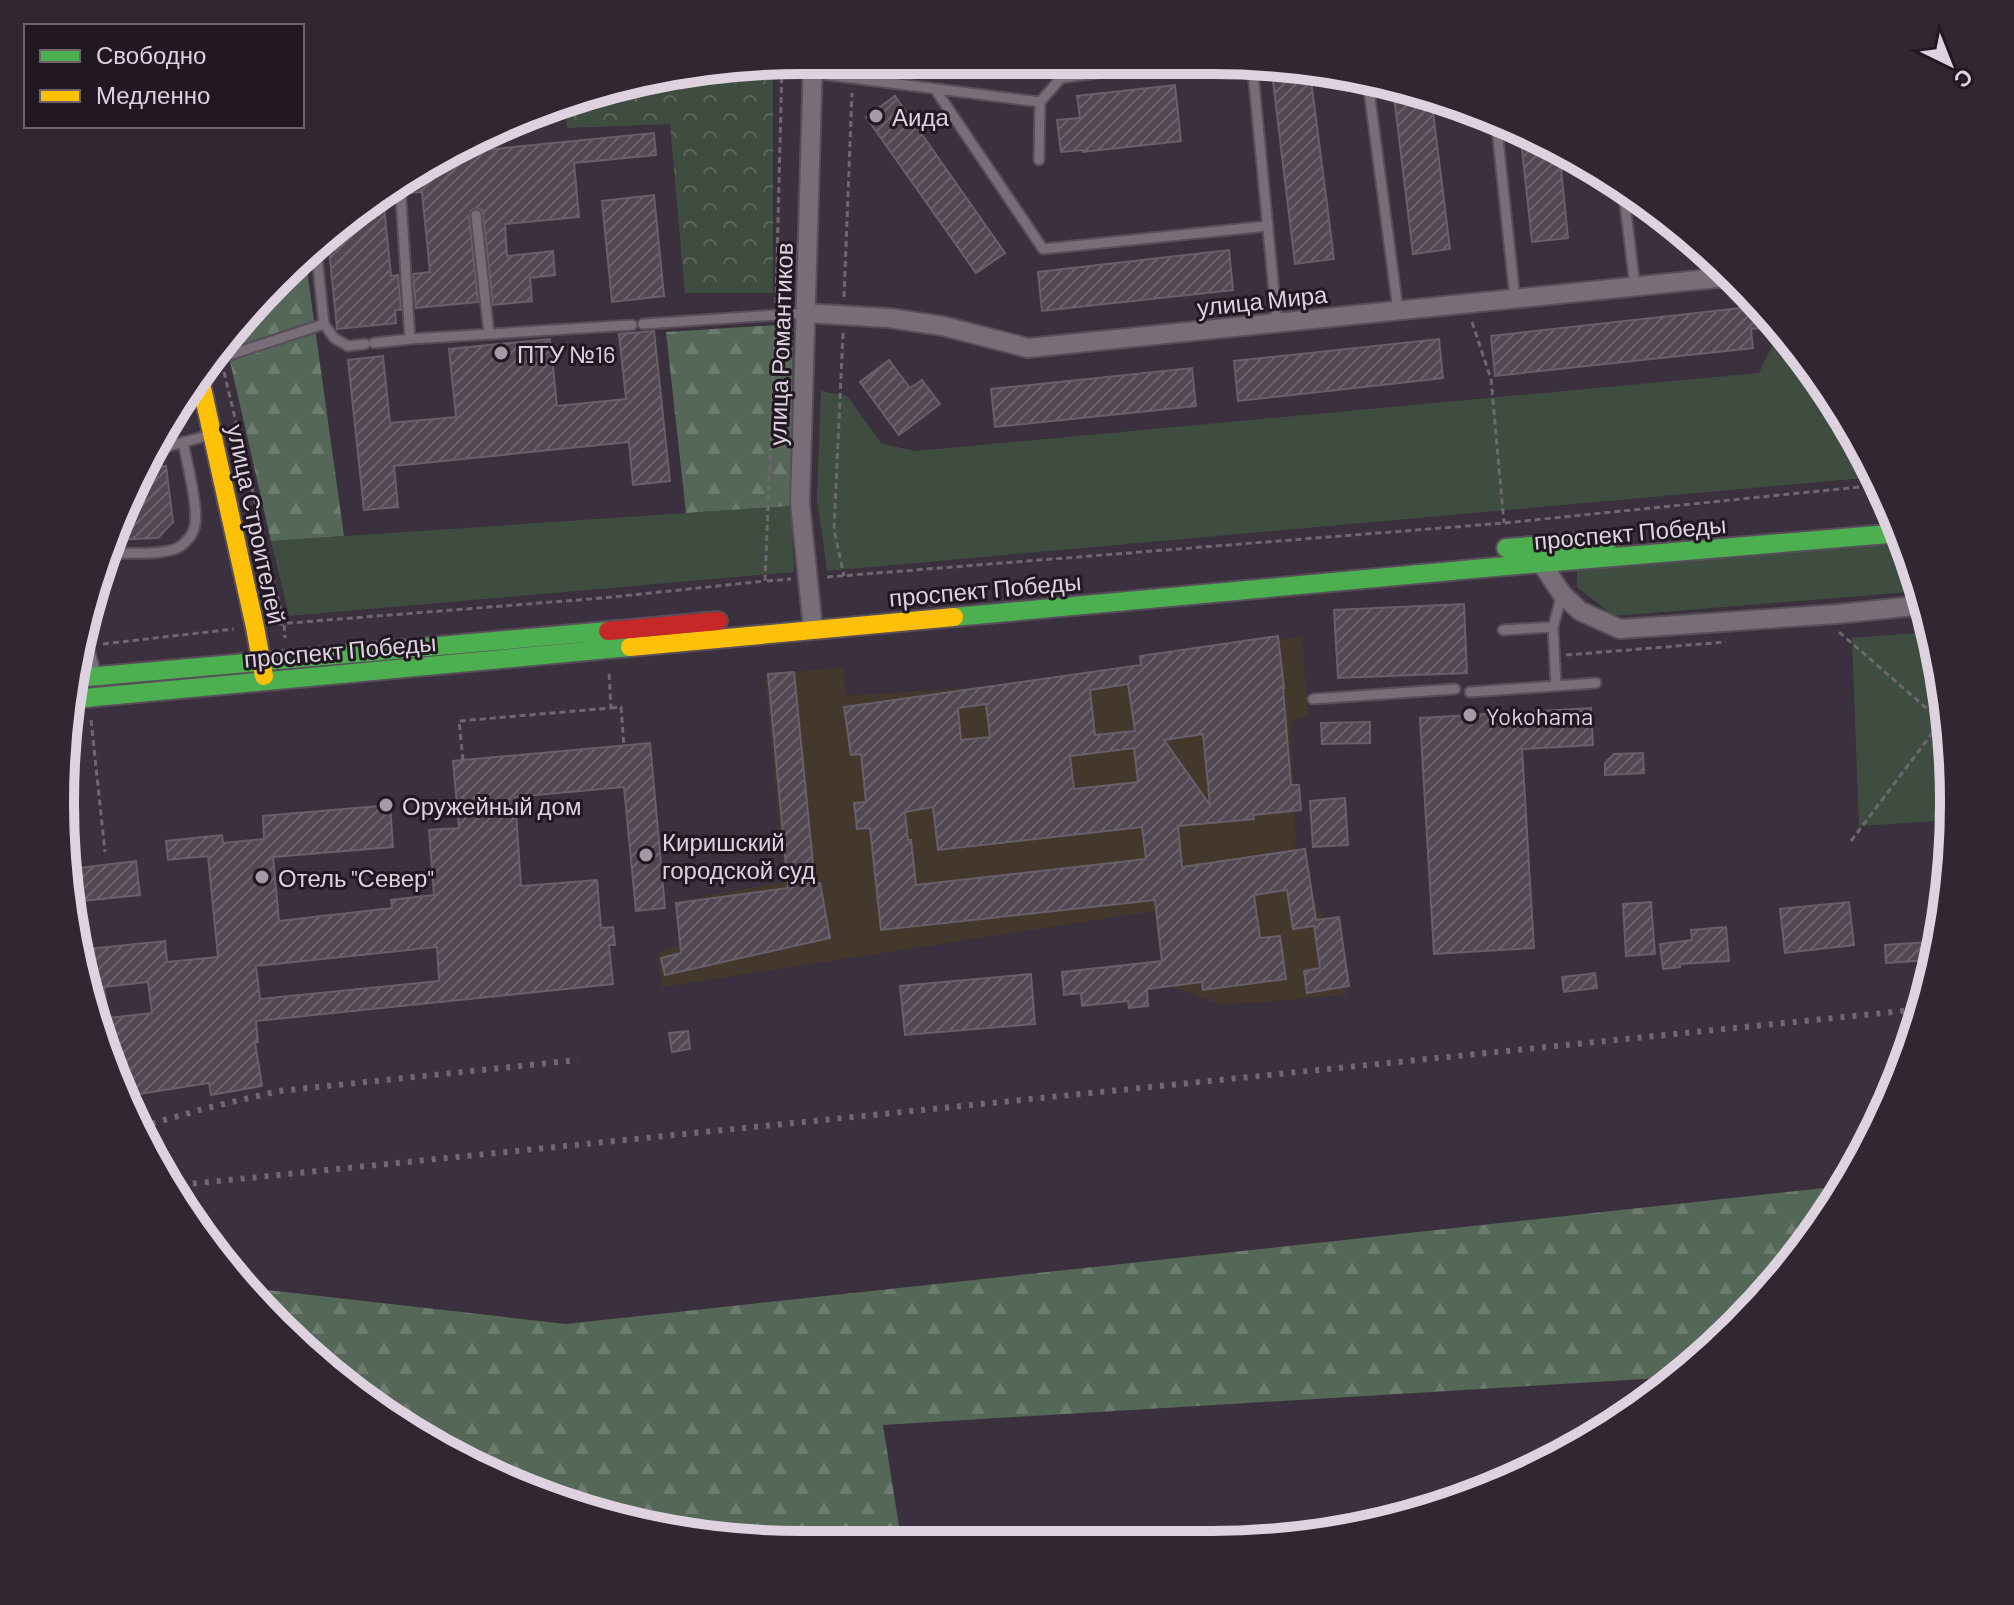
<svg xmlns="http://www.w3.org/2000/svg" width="2014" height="1605" viewBox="0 0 2014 1605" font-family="Barlow,sans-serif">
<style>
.industrial{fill:#44382d}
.grass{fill:#3f4d41}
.forest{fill:url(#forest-firs)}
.park{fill:url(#park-crowns)}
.building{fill:url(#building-hatch);stroke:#685f6a;stroke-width:2;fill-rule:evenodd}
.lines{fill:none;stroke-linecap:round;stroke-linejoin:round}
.lane-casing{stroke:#574e59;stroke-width:13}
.street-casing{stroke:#574e59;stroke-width:22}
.fast-casing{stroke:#574e59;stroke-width:22}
.slow-casing{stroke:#574e59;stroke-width:22}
.jam-casing{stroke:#574e59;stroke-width:22}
.path{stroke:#6f6670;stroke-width:3;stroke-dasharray:6 4;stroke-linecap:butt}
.lane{stroke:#776e78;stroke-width:9}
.street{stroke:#776e78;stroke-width:18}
.fast{stroke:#4caf50;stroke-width:18}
.slow{stroke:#ffc107;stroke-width:18}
.jam{stroke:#c62828;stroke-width:18}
.rail{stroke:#716773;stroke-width:6;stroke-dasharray:4 8;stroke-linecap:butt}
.poi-dot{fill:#a599a7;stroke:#211822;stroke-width:3}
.labels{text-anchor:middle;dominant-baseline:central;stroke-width:6;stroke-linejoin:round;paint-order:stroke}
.poi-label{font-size:24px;fill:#ded2e0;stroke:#211822;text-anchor:start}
.street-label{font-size:24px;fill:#ded2e0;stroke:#211822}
.rim{fill:none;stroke:#ded2e0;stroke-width:10}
</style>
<defs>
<pattern id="forest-firs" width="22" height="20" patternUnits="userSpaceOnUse" patternTransform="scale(2)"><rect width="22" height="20" fill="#556757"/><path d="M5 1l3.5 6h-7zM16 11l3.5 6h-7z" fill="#6d7c6f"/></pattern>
<pattern id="park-crowns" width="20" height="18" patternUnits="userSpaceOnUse" patternTransform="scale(2)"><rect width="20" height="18" fill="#3f4d41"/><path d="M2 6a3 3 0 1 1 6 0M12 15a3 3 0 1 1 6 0" fill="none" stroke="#5a665c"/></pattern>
<pattern id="building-hatch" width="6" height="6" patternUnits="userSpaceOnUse" patternTransform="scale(2)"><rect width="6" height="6" fill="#514852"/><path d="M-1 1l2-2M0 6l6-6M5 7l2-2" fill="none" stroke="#6a626b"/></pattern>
</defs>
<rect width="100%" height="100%" fill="#3b303d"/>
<path class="industrial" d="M 1302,637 L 1308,716 L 1291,722 L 1296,858 L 1328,929 L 1347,995 L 1221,1005 L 1163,983 L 1154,911 L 662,987 L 657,953 L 684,943 L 679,901 L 784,882 L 765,675 L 843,667 L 846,696 L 1147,676 L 1146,655 Z"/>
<path class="grass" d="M 1781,341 L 1855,432 L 1875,477 L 827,571 L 817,498 L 821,391 L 847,396 L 882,444 L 916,451 L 1759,373 L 1774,342 Z
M 791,506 L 794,572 L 289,616 L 271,541 Z
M 1904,540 L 1915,564 L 1921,591 L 1614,616 L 1577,587 L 1577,570 Z
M 1931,632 L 1948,706 L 1951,820 L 1859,826 L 1852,638 Z"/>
<path class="forest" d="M 305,256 L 344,536 L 271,541 L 226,344 L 278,277 Z
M 793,324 L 791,506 L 686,513 L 666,332 Z
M 1843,1186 L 1800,1255 L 1701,1361 L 1678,1377 L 883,1425 L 902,1545 L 802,1545 L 658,1531 L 518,1488 L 351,1392 L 241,1287 L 566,1324 Z"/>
<path class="park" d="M 773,64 L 773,293 L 685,293 L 670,124 L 567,128 L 565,104 L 611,85 Z"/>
<path class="building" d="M 1301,70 L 1310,72 L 1334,259 L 1295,264 L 1272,73 Z
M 1175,85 L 1181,141 L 1083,152 L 1083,150 L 1061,152 L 1057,120 L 1080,118 L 1077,96 Z
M 1393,88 L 1431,96 L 1450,249 L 1413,254 Z
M 895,96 L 1005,253 L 976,273 L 866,117 Z
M 1520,131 L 1559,149 L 1568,238 L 1532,242 Z
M 654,133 L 656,155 L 574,163 L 579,217 L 505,224 L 507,256 L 553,251 L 555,275 L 530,278 L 532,301 L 493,305 L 483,214 L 482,210 L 476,208 L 471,210 L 469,216 L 478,302 L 416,308 L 413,274 L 430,272 L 422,192 L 408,193 L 406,179 L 432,159 L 444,154 Z
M 654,195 L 664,296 L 612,302 L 602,201 Z
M 383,196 L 391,276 L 398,275 L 401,310 L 395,310 L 396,323 L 337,329 L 328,239 Z
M 1229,250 L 1233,290 L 1042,311 L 1038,272 Z
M 1750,307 L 1753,308 L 1769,327 L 1751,329 L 1753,348 L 1495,376 L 1491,336 Z
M 654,331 L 670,481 L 633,485 L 629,442 L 394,466 L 398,507 L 364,510 L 348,360 L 383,356 L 390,423 L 456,417 L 449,349 L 550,339 L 557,406 L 626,399 L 619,334 Z
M 1439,339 L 1443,378 L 1238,401 L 1234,361 Z
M 889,360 L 910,388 L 922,380 L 940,404 L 899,435 L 860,382 Z
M 1192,368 L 1196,406 L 995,427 L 991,389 Z
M 166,466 L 173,522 L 158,538 L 114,540 L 129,505 L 135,504 L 134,492 L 144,469 Z
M 1464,604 L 1467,673 L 1338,678 L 1334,610 Z
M 1278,636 L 1284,688 L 1283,688 L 1291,785 L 1299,785 L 1301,810 L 1253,815 L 1254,819 L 1178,826 L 1182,867 L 1305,849 L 1316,920 L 1339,917 L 1349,986 L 1307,993 L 1304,971 L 1320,968 L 1314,926 L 1293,929 L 1287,890 L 1254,895 L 1260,938 L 1280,936 L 1286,979 L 1203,990 L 1202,982 L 1147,989 L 1148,1006 L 1129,1008 L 1128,1001 L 1082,1006 L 1081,993 L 1064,995 L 1062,972 L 1162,961 L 1155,900 L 881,930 L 870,828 L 857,829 L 854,803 L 866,802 L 861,754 L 851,755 L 844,707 L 1141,665 L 1140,656 ZM 1128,684 L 1135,731 L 1095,735 L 1090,690 ZM 986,704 L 990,737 L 961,740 L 958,708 ZM 1203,734 L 1210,805 L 1164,740 ZM 1134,748 L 1138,782 L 1074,789 L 1070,756 ZM 933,807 L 938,850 L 1142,827 L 1146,859 L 916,885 L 911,840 L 908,840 L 905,812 Z
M 794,672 L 815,884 L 820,883 L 830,938 L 665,975 L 661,958 L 681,953 L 676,903 L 788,888 L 768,674 Z
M 1591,708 L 1593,745 L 1522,749 L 1534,948 L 1434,954 L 1420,718 Z
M 1370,722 L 1370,743 L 1322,744 L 1321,723 Z
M 650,743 L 665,908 L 636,911 L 624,787 L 515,797 L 521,886 L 597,880 L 601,928 L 613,927 L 615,945 L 609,945 L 613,984 L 256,1021 L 258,1042 L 255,1042 L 262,1086 L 211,1095 L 209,1083 L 127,1096 L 85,994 L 79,950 L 165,941 L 167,962 L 218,957 L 208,856 L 168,860 L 166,841 L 222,835 L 223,843 L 264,839 L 263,816 L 390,805 L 393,847 L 273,857 L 279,921 L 392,908 L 391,900 L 434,895 L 429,830 L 459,828 L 453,761 ZM 437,947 L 439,981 L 260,999 L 256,966 ZM 148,982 L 152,1013 L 108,1018 L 104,987 Z
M 1643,753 L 1644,773 L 1605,775 L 1605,763 L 1614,754 Z
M 1345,798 L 1348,845 L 1313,847 L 1310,801 Z
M 136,861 L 140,895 L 73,902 L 69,869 Z
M 1651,902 L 1655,954 L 1626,956 L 1623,904 Z
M 1849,902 L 1854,945 L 1785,953 L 1780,909 Z
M 1726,927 L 1729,961 L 1680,964 L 1680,967 L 1663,969 L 1660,944 L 1692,940 L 1691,930 Z
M 1929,942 L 1931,960 L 1886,963 L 1885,945 Z
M 1595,973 L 1597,988 L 1564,992 L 1562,977 Z
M 1031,974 L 1035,1024 L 905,1035 L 900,986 Z
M 688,1031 L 690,1049 L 672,1052 L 669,1033 Z"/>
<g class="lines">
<defs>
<path id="lane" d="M 1252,62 L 1277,323
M 812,73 L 1040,102 L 1061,78 L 1050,61
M 1061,78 L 1185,61
M 1368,83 L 1398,310
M 935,89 L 1043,249 L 1268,226
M 1496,120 L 1515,299
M 1039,160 L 1040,102
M 400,184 L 410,339 L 632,325
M 1623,188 L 1635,286
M 476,215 L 489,334
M 316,248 L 324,324 L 334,338 L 348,346 L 365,344
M 643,324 L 805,313
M 374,343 L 410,339
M 214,360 L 324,324
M 151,451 L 210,435
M 109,553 C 129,553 152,555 172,550 C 181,548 191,538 194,529 C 200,512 187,463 183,442
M 1503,630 L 1553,627
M 82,638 L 88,646 L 96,673
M 1556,686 L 1553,627 L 1562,594
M 1470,692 L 1596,683
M 1313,699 L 1455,689"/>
<path id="street" d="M 813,60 L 800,503 L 813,629
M 805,313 L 889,318 L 943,326 L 1028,348 L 1728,277
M 1542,564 L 1562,594 L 1580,611 L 1620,629 L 1837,614 L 1924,605"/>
<path id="fast" d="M 1506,548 L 1610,540
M 954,617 L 1506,566 L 1901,533
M 76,678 L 608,631
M 74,699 L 630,647"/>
<path id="slow" d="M 200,379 L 255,627 L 264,676
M 630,647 L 954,617"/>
<path id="jam" d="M 608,631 L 718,621"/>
</defs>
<use href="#lane" class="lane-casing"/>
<use href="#street" class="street-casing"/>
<use href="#fast" class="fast-casing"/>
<use href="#slow" class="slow-casing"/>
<use href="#jam" class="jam-casing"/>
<path class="path" d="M 844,297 L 852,93
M 776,303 L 782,63
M 1472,322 L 1491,379 L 1504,523
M 843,333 L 834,529 L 844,576
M 224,372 L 284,623 L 285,638
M 827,577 L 1504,523 L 1879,485
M 767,581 L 791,579
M 277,624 L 603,598 L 765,581 L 775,330
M 1839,632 L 1948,727
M 103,644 L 234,629
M 1566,655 L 1726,642
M 611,708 L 621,707 L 624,746
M 91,720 L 105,852
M 463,760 L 459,721 L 611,708 L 609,672
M 1851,841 L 1948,712"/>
<use href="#lane" class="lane"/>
<use href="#street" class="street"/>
<use href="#fast" class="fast"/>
<use href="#slow" class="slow"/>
<use href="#jam" class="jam"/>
<path class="rail" d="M 140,1127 L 207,1108 L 279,1091 L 578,1060
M 169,1186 L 1923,1009"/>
</g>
<g class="poi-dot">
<circle cx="876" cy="116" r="8"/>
<circle cx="501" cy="353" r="8"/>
<circle cx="1470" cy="715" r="8"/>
<circle cx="386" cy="805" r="8"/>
<circle cx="646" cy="855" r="8"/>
<circle cx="262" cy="877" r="8"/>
</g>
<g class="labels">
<g class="poi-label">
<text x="892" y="116">Аида</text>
<text x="517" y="353">ПТУ №16</text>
<text x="1486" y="715">Yokohama</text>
<text x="402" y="805">Оружейный дом</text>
<text x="662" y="841">Киришский<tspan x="662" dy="28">городской суд</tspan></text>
<text x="278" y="877">Отель "Север"</text>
</g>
<g class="street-label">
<text transform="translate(1262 300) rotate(-6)">улица Мира</text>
<text transform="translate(780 344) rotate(-88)">улица Романтиков</text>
<text transform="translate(257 524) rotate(78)">улица Строителей</text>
<text transform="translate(1630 532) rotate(-5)">проспект Победы</text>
<text transform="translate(985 589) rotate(-5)">проспект Победы</text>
<text transform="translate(340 650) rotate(-5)">проспект Победы</text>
</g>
</g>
<path d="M0 0H2014V1605H0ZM802 74H1212A728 728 0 0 1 1940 802V803A728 728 0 0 1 1212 1531H802A728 728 0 0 1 74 803V802A728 728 0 0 1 802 74Z" fill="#302731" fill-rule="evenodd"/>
<path class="rim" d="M802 74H1212A728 728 0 0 1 1940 802V803A728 728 0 0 1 1212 1531H802A728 728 0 0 1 74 803V802A728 728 0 0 1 802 74Z"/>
<rect x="24" y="24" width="280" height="104" fill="#211822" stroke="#6d626e" stroke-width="2"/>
<rect x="40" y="50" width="40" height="12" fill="#4caf50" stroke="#6d626e" stroke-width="2"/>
<text x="96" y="64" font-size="24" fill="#ded2e0">Свободно</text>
<rect x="40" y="90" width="40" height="12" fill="#ffc107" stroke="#6d626e" stroke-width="2"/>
<text x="96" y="104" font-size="24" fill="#ded2e0">Медленно</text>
<g transform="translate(1950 64) rotate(137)" stroke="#211822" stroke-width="6" paint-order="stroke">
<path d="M0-6L14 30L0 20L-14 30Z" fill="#ded2e0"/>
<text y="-12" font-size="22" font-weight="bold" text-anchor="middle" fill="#ded2e0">С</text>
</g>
</svg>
